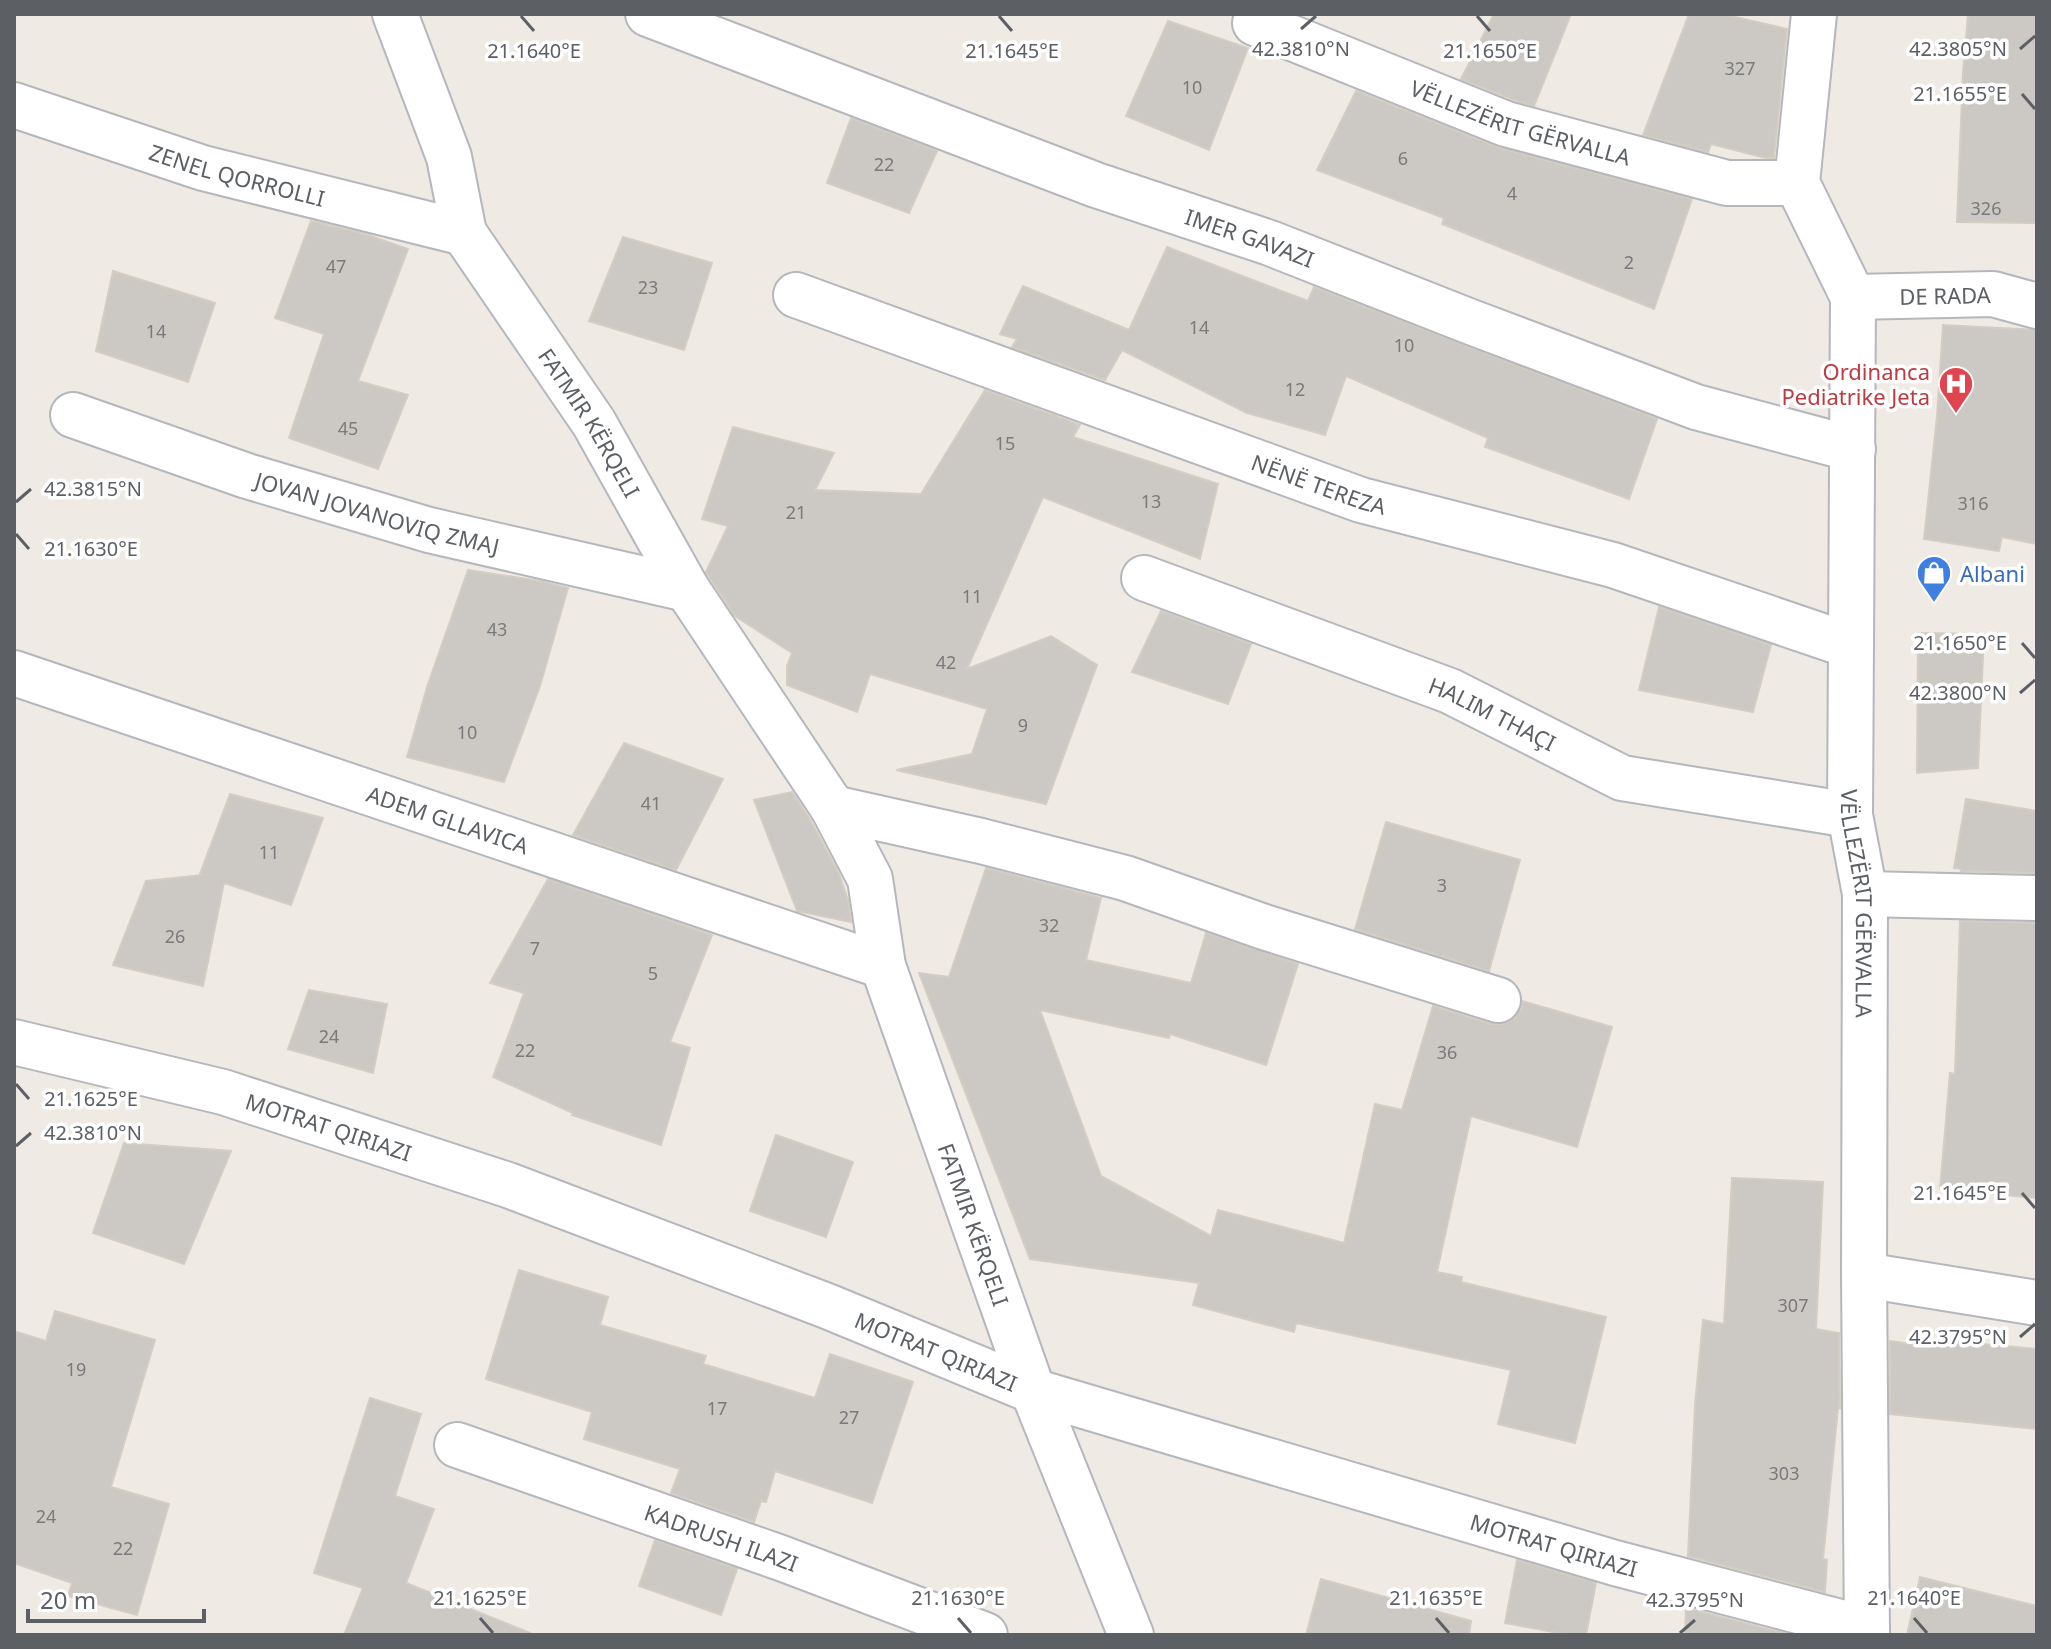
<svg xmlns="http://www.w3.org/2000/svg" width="2051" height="1649" viewBox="0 0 2051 1649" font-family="'Noto Sans',sans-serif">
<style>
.building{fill:#ccc8c3;stroke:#d4cdc2;stroke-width:2}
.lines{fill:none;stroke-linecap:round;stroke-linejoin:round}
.minor-casing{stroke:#b4b7bb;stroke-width:48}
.minor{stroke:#fff;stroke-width:44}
.ticks{fill:none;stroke:#5c6065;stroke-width:3}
.labels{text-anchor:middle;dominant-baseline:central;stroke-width:7;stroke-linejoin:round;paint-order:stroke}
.number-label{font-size:18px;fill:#787a7c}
.street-label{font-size:22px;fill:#5c6065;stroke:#fff}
.health-label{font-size:22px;fill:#be3a42;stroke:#fff;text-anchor:end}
.shop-label{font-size:22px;fill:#366cbe;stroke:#fff;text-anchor:start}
.ticks-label{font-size:20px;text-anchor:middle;fill:#5c6065;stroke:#fff;stroke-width:7;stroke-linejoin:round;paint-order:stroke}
</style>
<rect width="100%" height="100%" fill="#efebe4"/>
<path class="building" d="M 1494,14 L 1571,14 L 1534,106 L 1514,100 L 1461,79 Z
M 1689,14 L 1722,14 L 1787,29 L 1774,158 L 1766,158 L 1711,144 L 1708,152 L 1643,135 Z
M 1968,14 L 2037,14 L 2037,223 L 1957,222 L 1963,72 Z
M 1168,21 L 1248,48 L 1209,150 L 1126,116 Z
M 1356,91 L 1500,148 L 1692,199 L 1654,309 L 1442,224 L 1444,218 L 1317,170 Z
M 851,118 L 937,151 L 909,213 L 827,183 Z
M 311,221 L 368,235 L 408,249 L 358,381 L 408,395 L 378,469 L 289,438 L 324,334 L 275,318 Z
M 623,237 L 712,263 L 684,350 L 589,321 Z
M 1167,247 L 1308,301 L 1314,287 L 1657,419 L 1629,499 L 1485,447 L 1488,438 L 1346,376 L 1325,435 L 1247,413 L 1122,350 L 1105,380 L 1012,347 L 1017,339 L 1000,334 L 1023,286 L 1129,330 Z
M 113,271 L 215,303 L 188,382 L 96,351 Z
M 1943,325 L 2037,330 L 2037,544 L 2002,537 L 1999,551 L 1924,539 L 1937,416 Z
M 985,390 L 1080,425 L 1073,437 L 1218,484 L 1200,559 L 1043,497 L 967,669 L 1051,636 L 1097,665 L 1046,804 L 896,770 L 972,754 L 987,709 L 870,674 L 857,712 L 787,685 L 787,666 L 792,653 L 735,616 L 706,572 L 728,526 L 702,519 L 733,427 L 834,453 L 815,490 L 921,494 Z
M 468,570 L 540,581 L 568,588 L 540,686 L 504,782 L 407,757 L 427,687 Z
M 1659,607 L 1771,645 L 1753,712 L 1639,690 Z
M 1161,611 L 1251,644 L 1228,704 L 1132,672 Z
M 1918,633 L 1984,634 L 1978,768 L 1917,773 Z
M 624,743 L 723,779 L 676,870 L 573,835 Z
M 792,792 L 811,821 L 839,874 L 848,900 L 851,922 L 797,911 L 754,800 Z
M 230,794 L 323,818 L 291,905 L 224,883 L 203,986 L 113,965 L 146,881 L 203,875 L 200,874 Z
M 1966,799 L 2037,811 L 2037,873 L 1961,871 L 1961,869 L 1954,868 Z
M 1386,822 L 1520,860 L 1489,971 L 1355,929 Z
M 986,868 L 1101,898 L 1086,960 L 1191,983 L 1206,933 L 1298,964 L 1266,1065 L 1170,1034 L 1169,1038 L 1040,1010 L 1101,1176 L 1211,1236 L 1218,1210 L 1344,1243 L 1375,1104 L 1402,1110 L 1433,1006 L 1491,1024 L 1503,1024 L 1515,1018 L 1522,1008 L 1522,1001 L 1612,1027 L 1577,1147 L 1471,1116 L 1437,1272 L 1462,1277 L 1461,1282 L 1606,1317 L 1575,1443 L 1498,1424 L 1511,1370 L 1296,1323 L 1294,1332 L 1193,1305 L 1199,1283 L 1030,1259 L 919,973 L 949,977 Z
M 548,879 L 712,935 L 670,1042 L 690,1048 L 661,1145 L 572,1115 L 573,1113 L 493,1077 L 524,993 L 490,983 Z
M 1960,921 L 2037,923 L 2037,1198 L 1940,1189 L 1950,1073 L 1955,1074 Z
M 309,990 L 387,1004 L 373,1073 L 288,1049 Z
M 776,1135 L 853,1162 L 826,1237 L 750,1211 Z
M 124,1143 L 231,1151 L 184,1264 L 93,1233 Z
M 1732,1178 L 1823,1182 L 1816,1329 L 1839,1333 L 1840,1408 L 1838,1408 L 1823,1559 L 1827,1560 L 1825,1592 L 1688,1556 L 1695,1405 L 1703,1320 L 1724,1324 Z
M 519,1270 L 608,1297 L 600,1325 L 706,1356 L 703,1364 L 815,1398 L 830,1354 L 913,1382 L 872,1503 L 775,1471 L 766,1502 L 761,1501 L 754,1522 L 671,1493 L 680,1469 L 584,1439 L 592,1412 L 486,1379 Z
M 55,1311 L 155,1340 L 111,1487 L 169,1504 L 137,1615 L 68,1596 L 72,1583 L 14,1563 L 14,1331 L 46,1341 Z
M 1930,1339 L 2037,1349 L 2037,1429 L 1890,1414 L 1890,1341 L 1929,1347 Z
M 370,1398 L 421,1414 L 395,1496 L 434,1509 L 406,1583 L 530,1633 L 530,1635 L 344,1635 L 363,1588 L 314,1573 Z
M 655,1540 L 737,1569 L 721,1615 L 639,1586 Z
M 1517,1560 L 1596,1583 L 1586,1635 L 1569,1635 L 1505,1623 Z
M 1920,1577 L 2037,1606 L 2037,1635 L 1907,1635 Z
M 1321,1579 L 1471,1621 L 1469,1635 L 1306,1635 Z
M 1686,1608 L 1791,1635 L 1685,1635 Z"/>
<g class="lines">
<defs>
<g id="minor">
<path id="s1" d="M 395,14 L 449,157 L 464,233 L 594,423 L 687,589 L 833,808 L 870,879 L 883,966 L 1033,1391 L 1131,1635"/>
<path id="s2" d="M 648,14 L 1096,185 L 1270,243 L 1471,322 L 1696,407 L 1853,449"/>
<path id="s3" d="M 1814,14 L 1797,183 L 1853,297 L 1850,815 L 1865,894 L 1864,1275 L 1867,1635"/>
<path id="s4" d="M 1255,23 L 1506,124 L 1727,183 L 1797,183"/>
<path id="s5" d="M 14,105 L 203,168 L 464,233"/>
<path id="s6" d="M 796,295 L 1361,500 L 1613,565 L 1851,646"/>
<path id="s7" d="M 1853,297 L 1993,294 L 2037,306"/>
<path id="s8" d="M 73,415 L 247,476 L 429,530 L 687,589"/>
<path id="s9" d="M 1144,578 L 1450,691 L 1622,778 L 1850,815"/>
<path id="s10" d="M 14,673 L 883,966"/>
<path d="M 833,808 L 981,841 L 1125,878 L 1264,927 L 1498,1000"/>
<path d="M 1865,894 L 2037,898"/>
<path id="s11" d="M 14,1042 L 223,1092 L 508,1185 L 827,1306 L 1033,1391 L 1615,1563 L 1867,1629"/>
<path d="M 1864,1275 L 2037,1303"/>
<path id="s12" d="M 457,1445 L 781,1558 L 985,1635"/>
</g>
</defs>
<use href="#minor" class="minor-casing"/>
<use href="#minor" class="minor"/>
</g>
<path class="ticks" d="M 521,16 L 534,31M 999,16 L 1012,31M 1477,16 L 1490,31M 1301,29 L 1316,16M 2020,49 L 2035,36M 2022,94 L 2035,109M 16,502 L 31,489M 16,534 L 29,549M 2022,643 L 2035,658M 2020,693 L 2035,680M 16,1084 L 29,1099M 16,1146 L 31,1133M 2022,1193 L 2035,1208M 2020,1337 L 2035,1324M 480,1618 L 493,1633M 958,1618 L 971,1633M 1436,1618 L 1449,1633M 1914,1618 L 1927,1633M 1680,1633 L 1695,1620"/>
<defs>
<symbol id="hospital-pin" viewBox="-11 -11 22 30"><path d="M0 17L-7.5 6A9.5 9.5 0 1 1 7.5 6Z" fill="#e0444e" stroke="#fff"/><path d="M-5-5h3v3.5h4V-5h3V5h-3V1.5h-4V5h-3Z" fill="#fff"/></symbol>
<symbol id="shop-pin" viewBox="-11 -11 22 30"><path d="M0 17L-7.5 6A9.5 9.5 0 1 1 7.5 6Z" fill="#3f7fe0" stroke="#fff"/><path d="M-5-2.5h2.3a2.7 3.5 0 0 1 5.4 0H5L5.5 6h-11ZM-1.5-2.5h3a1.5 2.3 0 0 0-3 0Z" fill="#fff"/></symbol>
</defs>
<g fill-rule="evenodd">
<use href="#hospital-pin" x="1936" y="364" width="40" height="54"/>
<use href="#shop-pin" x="1914" y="553" width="40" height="54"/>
</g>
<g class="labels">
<g class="number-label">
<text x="1740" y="68">327</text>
<text x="1192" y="87">10</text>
<text x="1403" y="158">6</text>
<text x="884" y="164">22</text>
<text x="1512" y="193">4</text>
<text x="1986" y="208">326</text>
<text x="1629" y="262">2</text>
<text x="336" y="266">47</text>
<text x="648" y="287">23</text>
<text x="1199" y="327">14</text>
<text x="156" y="331">14</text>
<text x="1404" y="345">10</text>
<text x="1295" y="389">12</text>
<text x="348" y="428">45</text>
<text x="1005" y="443">15</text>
<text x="1151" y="501">13</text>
<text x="1973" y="503">316</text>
<text x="796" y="512">21</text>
<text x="972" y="596">11</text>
<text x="497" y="629">43</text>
<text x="946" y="662">42</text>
<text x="1023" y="725">9</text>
<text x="467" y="732">10</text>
<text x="651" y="803">41</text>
<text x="269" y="852">11</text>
<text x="1442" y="885">3</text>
<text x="1049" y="925">32</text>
<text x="175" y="936">26</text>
<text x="535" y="948">7</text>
<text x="653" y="973">5</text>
<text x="329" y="1036">24</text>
<text x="525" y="1050">22</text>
<text x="1447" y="1052">36</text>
<text x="1793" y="1305">307</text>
<text x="76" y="1369">19</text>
<text x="717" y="1408">17</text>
<text x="849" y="1417">27</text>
<text x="1784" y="1473">303</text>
<text x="46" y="1516">24</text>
<text x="123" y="1548">22</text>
</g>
<g class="street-label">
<text stroke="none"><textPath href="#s4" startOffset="284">VËLLEZËRIT GËRVALLA</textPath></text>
<text stroke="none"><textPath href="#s5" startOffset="234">ZENEL QORROLLI</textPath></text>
<text stroke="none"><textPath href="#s2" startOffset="642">IMER GAVAZI</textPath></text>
<text stroke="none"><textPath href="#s7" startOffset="92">DE RADA</textPath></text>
<text stroke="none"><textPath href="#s1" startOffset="458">FATMIR KËRQELI</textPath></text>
<text stroke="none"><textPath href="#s6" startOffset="556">NËNË TEREZA</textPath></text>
<text stroke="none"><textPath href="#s8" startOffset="320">JOVAN JOVANOVIQ ZMAJ</textPath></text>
<text stroke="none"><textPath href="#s9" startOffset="374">HALIM THAÇI</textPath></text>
<text stroke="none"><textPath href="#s10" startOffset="458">ADEM GLLAVICA</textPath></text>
<text stroke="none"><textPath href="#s3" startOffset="904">VËLLEZËRIT GËRVALLA</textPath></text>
<text stroke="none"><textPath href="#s11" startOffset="326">MOTRAT QIRIAZI</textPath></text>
<text stroke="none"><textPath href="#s1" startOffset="1356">FATMIR KËRQELI</textPath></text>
<text stroke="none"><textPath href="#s11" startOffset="974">MOTRAT QIRIAZI</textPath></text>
<text stroke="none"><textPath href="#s12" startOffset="280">KADRUSH ILAZI</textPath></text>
<text stroke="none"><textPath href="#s11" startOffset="1622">MOTRAT QIRIAZI</textPath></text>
</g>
<g class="health-label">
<text x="1930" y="371">Ordinanca<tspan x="1930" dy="25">Pediatrike Jeta</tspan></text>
</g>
<g class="shop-label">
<text x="1960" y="573">Albani</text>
</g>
</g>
<g class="ticks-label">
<text x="1958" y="56">42.3805°N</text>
<text x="1301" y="56">42.3810°N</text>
<text x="534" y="58">21.1640°E</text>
<text x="1012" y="58">21.1645°E</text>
<text x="1490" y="58">21.1650°E</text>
<text x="1960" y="101">21.1655°E</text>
<text x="93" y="496">42.3815°N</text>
<text x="91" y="556">21.1630°E</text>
<text x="1960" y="650">21.1650°E</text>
<text x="1958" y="700">42.3800°N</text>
<text x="91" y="1106">21.1625°E</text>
<text x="93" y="1140">42.3810°N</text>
<text x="1960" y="1200">21.1645°E</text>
<text x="1958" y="1344">42.3795°N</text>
<text x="480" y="1605">21.1625°E</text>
<text x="958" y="1605">21.1630°E</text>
<text x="1436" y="1605">21.1635°E</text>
<text x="1914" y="1605">21.1640°E</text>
<text x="1695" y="1607">42.3795°N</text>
</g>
<rect width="2051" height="1649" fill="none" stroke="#5c6065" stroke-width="32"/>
<path d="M28 1609v12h176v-12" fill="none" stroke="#5c6065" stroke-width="4"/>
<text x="40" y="1609" font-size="24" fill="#5c6065" stroke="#ffffff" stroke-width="6" paint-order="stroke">20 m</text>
</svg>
